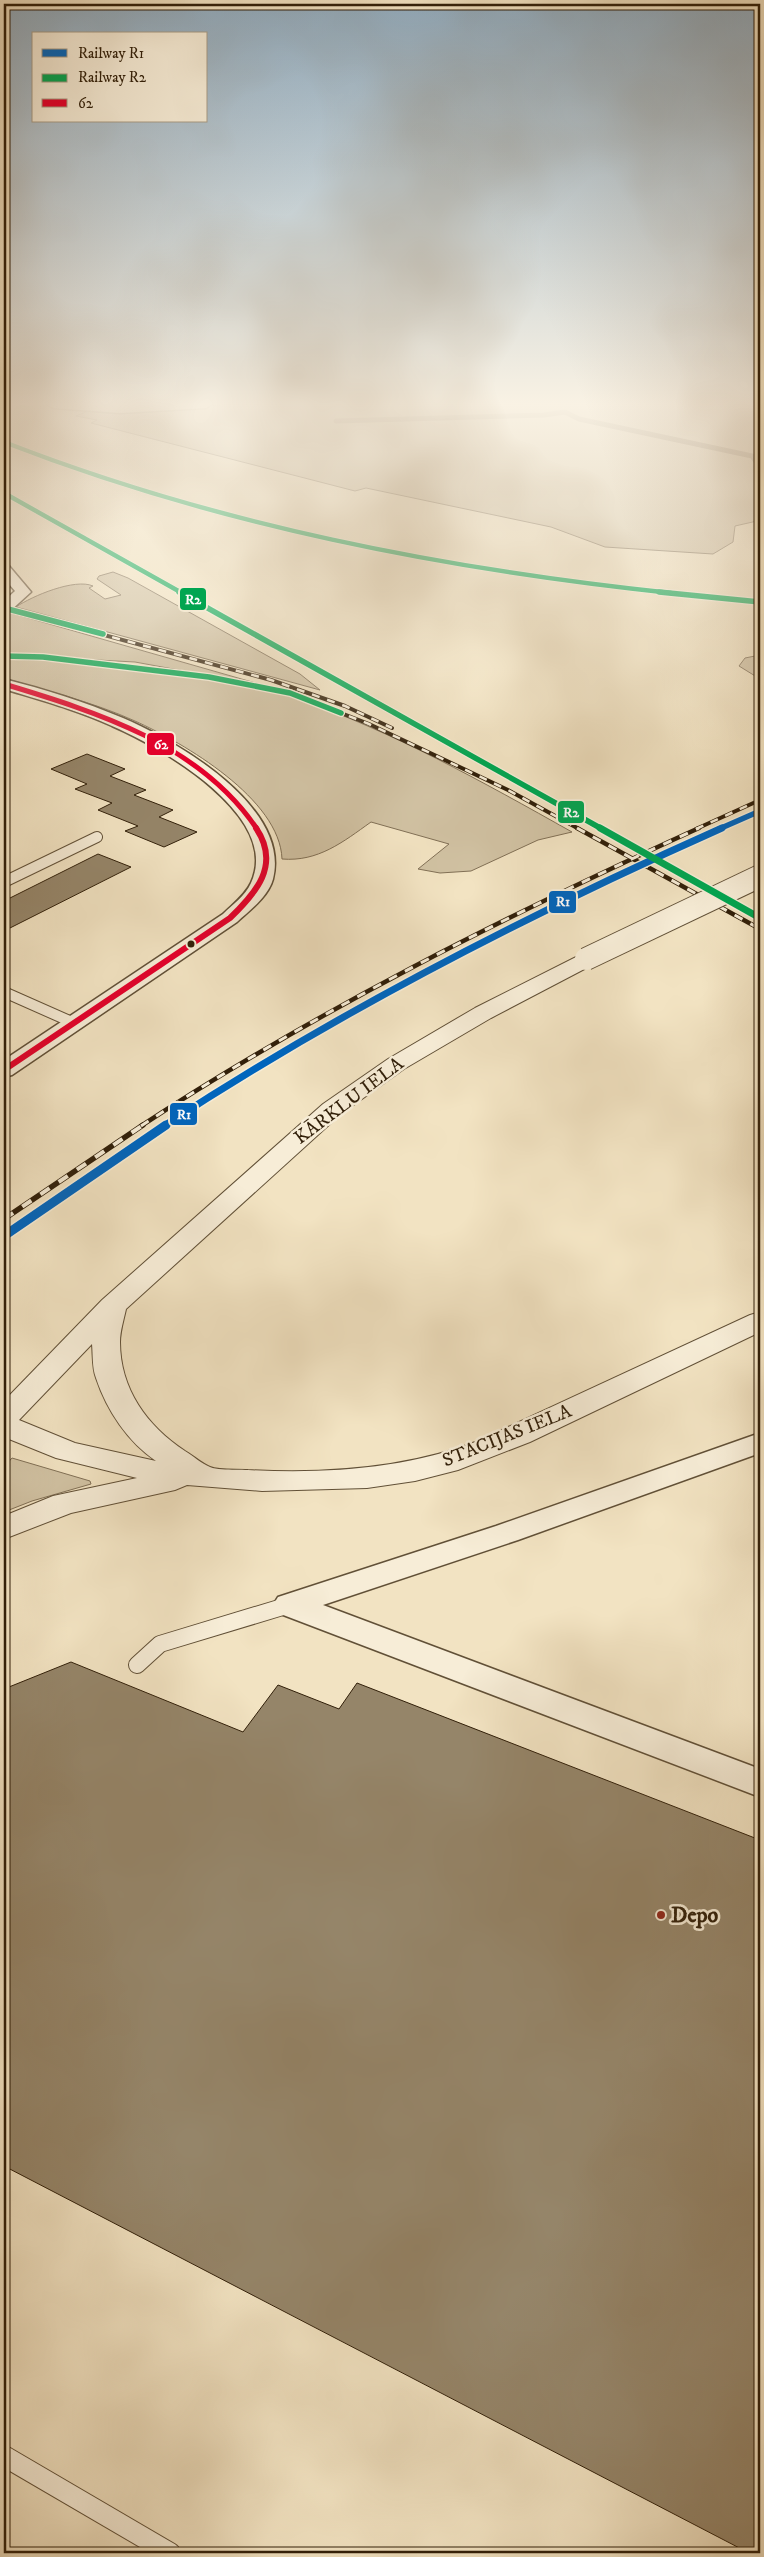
<svg xmlns="http://www.w3.org/2000/svg" width="764" height="2557" viewBox="0 0 764 2557" font-family="'IM FELL DW Pica',serif">
<style>
.green{fill:#d1c2a3;stroke:#817056}
.lines{fill:none;stroke-linecap:round;stroke-linejoin:round}
.stream{stroke:#7d6c52;stroke-width:5}
.building{fill:#958569;stroke:#311f09}
.service-far2-casing{stroke:#615037;stroke-width:12}
.service-far1-casing{stroke:#615037;stroke-width:18}
.service-casing{stroke:#615037;stroke-width:22}
.minor-casing{stroke:#615037;stroke-width:3}
.tertiary-casing{stroke:#615037;stroke-width:2}
.service-far2{stroke:#f7edd7;stroke-width:10}
.service-far1{stroke:#f7edd7;stroke-width:16}
.service{stroke:#f7edd7;stroke-width:20}
.minor{fill:#f7edd7;fill-rule:evenodd}
.tertiary{fill:#f7edd7;fill-rule:evenodd}
.rail-far3-casing{stroke:#311f09;stroke-width:3}
.rail-far2-casing{stroke:#311f09;stroke-width:4}
.rail-far1-casing{stroke:#311f09;stroke-width:4.5}
.rail-casing{stroke:#311f09;stroke-width:5.5}
.rail-far3{stroke:#f7edd7;stroke-width:2;stroke-dasharray:5.5;stroke-linecap:butt}
.rail-far2{stroke:#f7edd7;stroke-width:2.5;stroke-dasharray:8;stroke-linecap:butt}
.rail-far1{stroke:#f7edd7;stroke-width:3;stroke-dasharray:9;stroke-linecap:butt}
.rail{stroke:#f7edd7;stroke-width:4;stroke-dasharray:11;stroke-linecap:butt}
.tertiary-bridge-casing{stroke:#615037;stroke-width:24;stroke-linecap:butt}
.tertiary-bridge{stroke:#f7edd7;stroke-width:22}
.bus-1-far1-casing{stroke:#f7edd7;stroke-width:8}
.bus-1-casing{stroke:#f7edd7;stroke-width:9}
.bus-1-far1{stroke:#e4002b;stroke-width:5}
.bus-1{stroke:#e4002b;stroke-width:6}
.rail-1-far2-casing{stroke:#f7edd7;stroke-width:8}
.rail-1-far1-casing{stroke:#f7edd7;stroke-width:10}
.rail-1-casing{stroke:#f7edd7;stroke-width:12}
.rail-2-far2-casing{stroke:#f7edd7;stroke-width:6}
.rail-2-far1-casing{stroke:#f7edd7;stroke-width:8}
.rail-2-casing{stroke:#f7edd7;stroke-width:10}
.rail-1-far2{stroke:#0065bd;stroke-width:5.5}
.rail-1-far1{stroke:#0065bd;stroke-width:7}
.rail-1{stroke:#0065bd;stroke-width:9}
.rail-2-far2{stroke:#00a651;stroke-width:4.5}
.rail-2-far1{stroke:#00a651;stroke-width:5.5}
.rail-2{stroke:#00a651;stroke-width:7}
.bus-dot{fill:#311f09;stroke:#f7edd7;stroke-width:2}
.poi-dot{fill:#8f2418;stroke:#f7edd7;stroke-width:2}
.labels{text-anchor:middle;dominant-baseline:central;stroke-width:5;stroke-linejoin:round;paint-order:stroke}
.street-label{font-size:19px;fill:#311f09;stroke:#f7edd7}
.near-poi-label{font-size:22px;font-weight:bold;fill:#311f09;stroke:#f7edd7;text-anchor:start}
.line-badge{stroke:#f7edd7;stroke-width:2}
.badge-label{font-size:14px;text-anchor:middle;font-weight:bold;fill:#fff}
</style>
<rect width="100%" height="100%" fill="#f2e3c2"/>
<filter id="stains"><feTurbulence type="fractalNoise" baseFrequency=".004" numOctaves="4"/><feColorMatrix values="0 0 0 0 .2 0 0 0 0 .09 0 0 0 0 .02 0 0 0 .5 -.17"/></filter>
<radialGradient id="worn" r=".72"><stop offset=".6" stop-color="#630" stop-opacity="0"/><stop offset="1" stop-color="#630" stop-opacity=".3"/></radialGradient>
<path class="green" d="M 231,404 L 760,404 L 760,529 L 757,521 L 735,526 L 733,542 L 713,554 L 605,547 L 551,527 L 366,488 L 355,491 L 91,423 L 97,420 L 76,416 L 88,411 L 152,412 Z
M 113,572 L 128,578 L 300,674 L 320,690 L 16,607 C 32,596 75,578 93,586 L 89,588 L 105,599 L 121,595 L 97,579 L 99,576 Z
M 4,611 L 266,686 L 135,662 L 4,655 Z
M 760,655 L 760,679 L 739,666 L 745,658 Z
M 4,659 C 81,661 157,668 233,684 C 254,688 276,691 296,698 C 392,731 483,782 572,832 L 538,840 L 471,871 L 440,873 L 418,869 L 449,844 L 371,822 C 343,842 318,862 282,859 C 280,799 184,743 135,721 C 93,702 47,691 4,678 Z
M 12,1458 L 90,1481 L 91,1484 L 32,1501 L 4,1512 L 4,1467 Z"/>
<g class="lines">
<path class="stream" d="M 336,421 L 544,415 L 565,412 L 579,419 L 752,456 L 760,467"/>
</g>
<path class="building" d="M 87,754 L 125,769 L 110,776 L 146,790 L 134,795 L 173,810 L 159,817 L 197,832 L 164,847 L 125,831 L 138,826 L 98,810 L 112,803 L 75,789 L 87,784 L 51,769 Z
M 98,854 L 131,867 L 4,931 L 4,901 Z
M 71,1662 L 243,1732 L 278,1685 L 339,1709 L 357,1683 L 760,1840 L 760,2553 L 749,2553 L 4,2166 L 4,1689 Z"/>
<g class="lines">
<defs>
<path id="service-far2" d="M 4,882 L 97,837
M 4,992 L 74,1023"/>
<path id="service-far1" d="M 137,1665 L 160,1644 L 289,1605"/>
<path id="service" d="M 4,2456 L 170,2553"/>
<path id="minor" d="M 47,404 L 212,404 L 206,408 L 120,413 L 53,408 Z
M 4,565 L 9,566 L 31,592 L 9,612 L 4,614 L 4,601 L 15,591 L 4,578 Z
M 4,679 C 44,689 85,702 123,718 C 177,741 291,807 273,879 C 268,897 250,910 237,922 L 12,1075 L 4,1077 L 4,1060 L 223,914 C 233,904 245,896 251,883 C 282,816 161,747 112,726 C 77,710 40,700 4,689 Z
M 760,1433 L 760,1453 L 518,1540 L 323,1605 L 760,1769 L 760,1797 L 278,1613 L 273,1605 L 278,1597 L 496,1526 Z"/>
<path id="tertiary" d="M 586,952 L 594,954 L 597,959 L 594,964 L 491,1018 L 404,1069 L 341,1114 L 126,1309 C 124,1319 120,1331 120,1342 C 120,1389 147,1426 185,1451 C 192,1455 202,1464 210,1467 C 220,1471 237,1469 248,1470 C 325,1474 406,1469 478,1441 L 750,1315 L 760,1312 L 760,1332 L 530,1442 L 458,1470 L 415,1481 L 367,1488 L 262,1491 L 187,1485 L 175,1490 L 71,1513 L 4,1539 L 4,1516 L 53,1496 L 137,1478 L 56,1458 L 4,1437 L 4,1401 L 102,1300 L 323,1104 L 388,1059 L 475,1008 ZM 92,1344 C 93,1354 92,1368 96,1378 C 107,1411 128,1442 156,1461 L 75,1443 L 19,1420 Z"/>
</defs>
<use href="#service-far2" class="service-far2-casing"/>
<use href="#service-far1" class="service-far1-casing"/>
<use href="#service" class="service-casing"/>
<use href="#minor" class="minor-casing"/>
<use href="#tertiary" class="tertiary-casing"/>
<use href="#service-far2" class="service-far2"/>
<use href="#service-far1" class="service-far1"/>
<use href="#service" class="service"/>
<use href="#minor" class="minor"/>
<use href="#tertiary" class="tertiary"/>
<defs>
<path id="rail-far3" d="M 4,442 C 217,525 444,569 671,593"/>
<path id="rail-far2" d="M 659,592 L 760,602
M 4,608 L 271,680 L 345,706 L 392,728
M 4,656 L 43,657 L 209,677 L 290,693 L 369,724 L 508,790 L 579,829
M 696,829 L 760,800
M 719,829 L 760,811"/>
<path id="rail-far1" d="M 577,828 L 760,929
M 141,1126 C 318,1010 506,916 699,828
M 164,1126 C 341,1010 529,914 722,828"/>
<path id="rail" d="M 4,1219 L 143,1125
M 4,1236 L 166,1125"/>
</defs>
<use href="#rail-far3" class="rail-far3-casing"/>
<use href="#rail-far2" class="rail-far2-casing"/>
<use href="#rail-far1" class="rail-far1-casing"/>
<use href="#rail" class="rail-casing"/>
<use href="#rail-far3" class="rail-far3"/>
<use href="#rail-far2" class="rail-far2"/>
<use href="#rail-far1" class="rail-far1"/>
<use href="#rail" class="rail"/>
<defs>
<path id="tertiary-bridge" d="M 586,959 L 760,876"/>
</defs>
<use href="#tertiary-bridge" class="tertiary-bridge-casing"/>
<use href="#tertiary-bridge" class="tertiary-bridge"/>
<defs>
<path id="bus-1-far1" d="M 4,684 C 97,712 200,744 257,829"/>
<path id="bus-1" d="M 4,1070 L 230,918 C 256,893 281,865 256,828"/>
</defs>
<use href="#bus-1-far1" class="bus-1-far1-casing"/>
<use href="#bus-1" class="bus-1-casing"/>
<use href="#bus-1-far1" class="bus-1-far1"/>
<use href="#bus-1" class="bus-1"/>
<defs>
<path id="rail-1-far2" d="M 719,829 L 760,811"/>
<path id="rail-1-far1" d="M 164,1126 C 341,1010 529,914 722,828"/>
<path id="rail-1" d="M 4,1236 L 166,1125"/>
<path id="rail-2-far2" d="M 4,442 C 217,525 444,569 671,593
M 4,493 L 182,593"/>
<path id="rail-2-far1" d="M 179,592 L 602,829
M 659,592 L 760,602
M 4,608 L 103,634
M 4,656 L 43,657 L 209,677 L 290,693 L 341,713"/>
<path id="rail-2" d="M 600,828 L 760,918"/>
</defs>
<use href="#rail-1-far2" class="rail-1-far2-casing"/>
<use href="#rail-1-far1" class="rail-1-far1-casing"/>
<use href="#rail-1" class="rail-1-casing"/>
<use href="#rail-2-far2" class="rail-2-far2-casing"/>
<use href="#rail-2-far1" class="rail-2-far1-casing"/>
<use href="#rail-2" class="rail-2-casing"/>
<use href="#rail-1-far2" class="rail-1-far2"/>
<use href="#rail-1-far1" class="rail-1-far1"/>
<use href="#rail-1" class="rail-1"/>
<use href="#rail-2-far2" class="rail-2-far2"/>
<use href="#rail-2-far1" class="rail-2-far1"/>
<use href="#rail-2" class="rail-2"/>
</g>
<linearGradient id="sky" x2="0" y2="1"><stop stop-color="#91acc0"/><stop offset="0.53" stop-color="#f9f2e4"/><stop offset="1" stop-color="#f9f2e4" stop-opacity="0"/></linearGradient>
<rect width="764" height="762" fill="url(#sky)"/>
<circle class="bus-dot" cx="191" cy="944" r="4.5"/>
<circle class="poi-dot" cx="661" cy="1915" r="5"/>
<g class="labels">
<g class="street-label">
<text transform="translate(349 1101) rotate(-37)">KĀRKLU IELA</text>
<text transform="translate(507 1436) rotate(-22)">STACIJAS IELA</text>
</g>
<g class="near-poi-label">
<text x="671" y="1915">Depo</text>
</g>
</g>
<g class="line-badge">
<rect x="179" y="587" width="28" height="24" rx="5" fill="#00a651"/>
<rect x="146" y="732" width="29" height="24" rx="5" fill="#e4002b"/>
<rect x="557" y="800" width="28" height="24" rx="5" fill="#00a651"/>
<rect x="548" y="890" width="29" height="24" rx="5" fill="#0065bd"/>
<rect x="169" y="1102" width="29" height="24" rx="5" fill="#0065bd"/>
</g>
<g class="badge-label">
<text x="193" y="604">R2</text>
<text x="161" y="749">62</text>
<text x="571" y="817">R2</text>
<text x="563" y="906">R1</text>
<text x="184" y="1119">R1</text>
</g>
<rect width="764" height="2557" fill="none" stroke="#f2e3c2" stroke-width="20"/>
<rect x="5" y="5" width="754" height="2547" fill="none" stroke="#311f09" stroke-width="2.5"/>
<rect x="10" y="10" width="744" height="2537" fill="none" stroke="#311f09"/>
<rect x="32" y="32" width="175" height="90" fill="#f7edd7" stroke="#a89b85"/>
<rect x="42" y="49" width="25" height="8" fill="#0065bd" stroke="#a89b85"/>
<text x="78" y="58" font-size="15" fill="#311f09">Railway R1</text>
<rect x="42" y="74" width="25" height="8" fill="#00a651" stroke="#a89b85"/>
<text x="78" y="82" font-size="15" fill="#311f09">Railway R2</text>
<rect x="42" y="99" width="25" height="8" fill="#e4002b" stroke="#a89b85"/>
<text x="78" y="108" font-size="15" fill="#311f09">62</text>
<rect width="100%" height="100%" filter="url(#stains)"/>
<rect width="100%" height="100%" fill="url(#worn)"/>
</svg>
